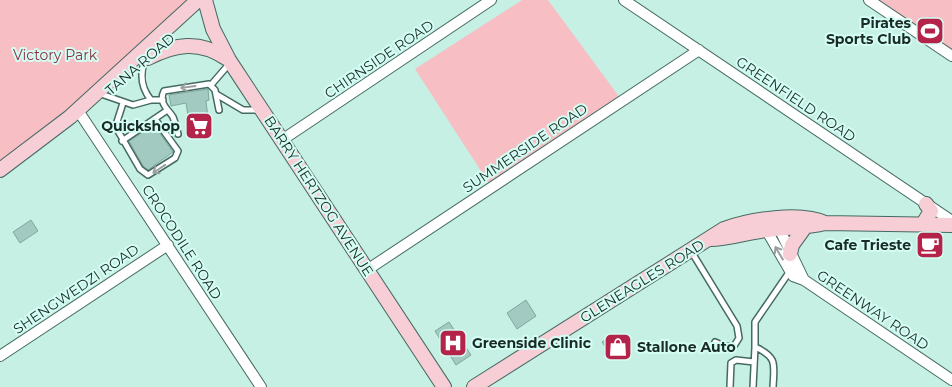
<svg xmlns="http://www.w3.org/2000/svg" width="952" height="387" viewBox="0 0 952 387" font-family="Montserrat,sans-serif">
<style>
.green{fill:#f7bec4}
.building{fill:#a2cac0;stroke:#80a79e}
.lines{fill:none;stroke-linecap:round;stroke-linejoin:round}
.lane-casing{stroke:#456a62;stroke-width:8}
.street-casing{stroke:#456a62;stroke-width:12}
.secondary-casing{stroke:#456a62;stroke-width:16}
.lane{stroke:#fff;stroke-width:5}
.street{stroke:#fff;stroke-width:10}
.secondary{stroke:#f7ced5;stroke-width:14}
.oneway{stroke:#989f9d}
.labels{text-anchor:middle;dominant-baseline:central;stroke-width:4;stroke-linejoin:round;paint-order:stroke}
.poi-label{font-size:14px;font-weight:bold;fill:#1a2a26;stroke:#d4fdf3;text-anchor:end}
.park-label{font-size:14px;fill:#883242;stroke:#d4fdf3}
.street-label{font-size:14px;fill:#1a2a26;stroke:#d4fdf3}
</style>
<rect width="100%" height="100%" fill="#c7f0e5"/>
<path class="green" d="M 0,0 L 193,0 L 81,105 L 0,160 Z
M 522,0 L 548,0 L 623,102 L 490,185 L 415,69 Z
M 865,0 L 952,0 L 952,62 Z"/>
<path class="building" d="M 208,89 L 209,100 L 206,101 L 208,118 L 189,121 L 186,103 L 171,106 L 169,95 Z
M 154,125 L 173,152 L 148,170 L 143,166 L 129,141 Z
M 31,220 L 38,231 L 20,243 L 13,232 Z
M 526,300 L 536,316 L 517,329 L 507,313 Z
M 449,322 L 471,355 L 456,365 L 435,331 Z
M 609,338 L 614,345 L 624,339 L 631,349 L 614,360 L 602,342 Z"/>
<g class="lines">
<defs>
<path id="lane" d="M 144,62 C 140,76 141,88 151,100
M 211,85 L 230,63
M 216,94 L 243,110 L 261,110
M 104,95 L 133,105 L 151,100 L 163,100
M 123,103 L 116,125 L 118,131 L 140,169 L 148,175 L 175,158 L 178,151 L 155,119
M 178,134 C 177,129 175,122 173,117 C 168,109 158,103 164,91 L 209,84 L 215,90 L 219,110
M 122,141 L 166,111
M 691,251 L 737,326 L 739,338 L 734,346 L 724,346 L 715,342
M 730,387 L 731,363 L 736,360 L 754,362
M 753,387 L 755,347
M 773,387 C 774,365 778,357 755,347 L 755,322 L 790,271"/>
<path id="street" d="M 624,0 L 952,221
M 869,0 L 952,56
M 77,109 L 261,387
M 282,140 L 491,0
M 776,222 L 804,280
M 764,226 L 793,276 L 804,280 L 952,380
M 367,270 L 699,50
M 0,356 L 168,245"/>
<path id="secondary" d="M 205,0 L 213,29 L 229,60 L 444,387
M 148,58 C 175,44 199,40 226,58
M 0,170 L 70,117 L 198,0
M 923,224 L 931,211 L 926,204
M 710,239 C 729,239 747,232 767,230 C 786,227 806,228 825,223 L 952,225
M 790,254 L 792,245 L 805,227
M 474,387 L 724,229 C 749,220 800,211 825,223"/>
</defs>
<use href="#lane" class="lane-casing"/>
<use href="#street" class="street-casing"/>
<use href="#secondary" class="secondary-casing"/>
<use href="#lane" class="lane"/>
<use href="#street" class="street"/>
<use href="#secondary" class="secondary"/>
</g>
<defs><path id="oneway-shaft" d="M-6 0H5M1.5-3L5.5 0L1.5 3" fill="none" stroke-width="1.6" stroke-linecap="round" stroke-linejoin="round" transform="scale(1.25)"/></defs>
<g class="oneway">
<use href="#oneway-shaft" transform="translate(188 87) rotate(172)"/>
<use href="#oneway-shaft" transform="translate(159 169) rotate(146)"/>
<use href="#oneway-shaft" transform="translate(779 253) rotate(-121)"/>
</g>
<defs>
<symbol id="stadium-square" viewBox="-11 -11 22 22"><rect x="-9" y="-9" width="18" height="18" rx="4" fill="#b42349" stroke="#d4fdf3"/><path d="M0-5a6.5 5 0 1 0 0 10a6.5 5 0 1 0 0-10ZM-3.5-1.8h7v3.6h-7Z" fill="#fff"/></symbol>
<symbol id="supermarket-square" viewBox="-11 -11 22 22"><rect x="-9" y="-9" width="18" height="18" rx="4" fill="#b42349" stroke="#d4fdf3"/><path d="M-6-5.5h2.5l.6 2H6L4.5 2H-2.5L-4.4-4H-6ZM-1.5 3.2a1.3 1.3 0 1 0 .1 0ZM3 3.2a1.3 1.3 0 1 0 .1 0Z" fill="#fff"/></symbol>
<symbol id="cafe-square" viewBox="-11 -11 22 22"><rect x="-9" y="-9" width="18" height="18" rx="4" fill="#b42349" stroke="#d4fdf3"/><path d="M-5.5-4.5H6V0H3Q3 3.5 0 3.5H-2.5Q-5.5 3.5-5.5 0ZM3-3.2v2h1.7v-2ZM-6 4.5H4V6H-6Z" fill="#fff"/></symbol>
<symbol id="hospital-square" viewBox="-11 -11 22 22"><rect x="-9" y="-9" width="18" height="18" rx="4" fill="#b42349" stroke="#d4fdf3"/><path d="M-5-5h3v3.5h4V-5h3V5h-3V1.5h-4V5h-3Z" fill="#fff"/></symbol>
<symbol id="shop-square" viewBox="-11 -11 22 22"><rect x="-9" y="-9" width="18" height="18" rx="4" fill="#b42349" stroke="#d4fdf3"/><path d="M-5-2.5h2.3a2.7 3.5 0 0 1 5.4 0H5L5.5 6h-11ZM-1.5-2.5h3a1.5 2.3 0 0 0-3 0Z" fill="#fff"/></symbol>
</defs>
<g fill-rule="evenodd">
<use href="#stadium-square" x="914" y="15" width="32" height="32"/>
<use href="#supermarket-square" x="183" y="110" width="32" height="32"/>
<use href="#cafe-square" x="914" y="229" width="32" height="32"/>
<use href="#hospital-square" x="437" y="327" width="32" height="32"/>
<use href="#shop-square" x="602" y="331" width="32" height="32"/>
</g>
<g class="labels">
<g class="poi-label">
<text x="911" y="23">Pirates<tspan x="911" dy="16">Sports Club</tspan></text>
<text x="180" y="126">Quickshop</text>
<text x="911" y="245">Cafe Trieste</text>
<text x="472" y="343" text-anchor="start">Greenside Clinic</text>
<text x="637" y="347" text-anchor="start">Stallone Auto</text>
</g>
<g class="park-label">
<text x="55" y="55">Victory Park</text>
</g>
<g class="street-label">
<text transform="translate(379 59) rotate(-34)">CHIRNSIDE ROAD</text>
<text transform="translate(140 64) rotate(-41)">TANA ROAD</text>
<text transform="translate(796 99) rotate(34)">GREENFIELD ROAD</text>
<text transform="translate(525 148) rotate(-34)">SUMMERSIDE ROAD</text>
<text transform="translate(319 196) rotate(57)">BARRY HERTZOG AVENUE</text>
<text transform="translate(182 242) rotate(57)">CROCODILE ROAD</text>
<text transform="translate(642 281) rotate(-32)">GLENEAGLES ROAD</text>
<text transform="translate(76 289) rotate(-34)">SHENGWEDZI ROAD</text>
<text transform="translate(873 310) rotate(34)">GREENWAY ROAD</text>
</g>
</g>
</svg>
